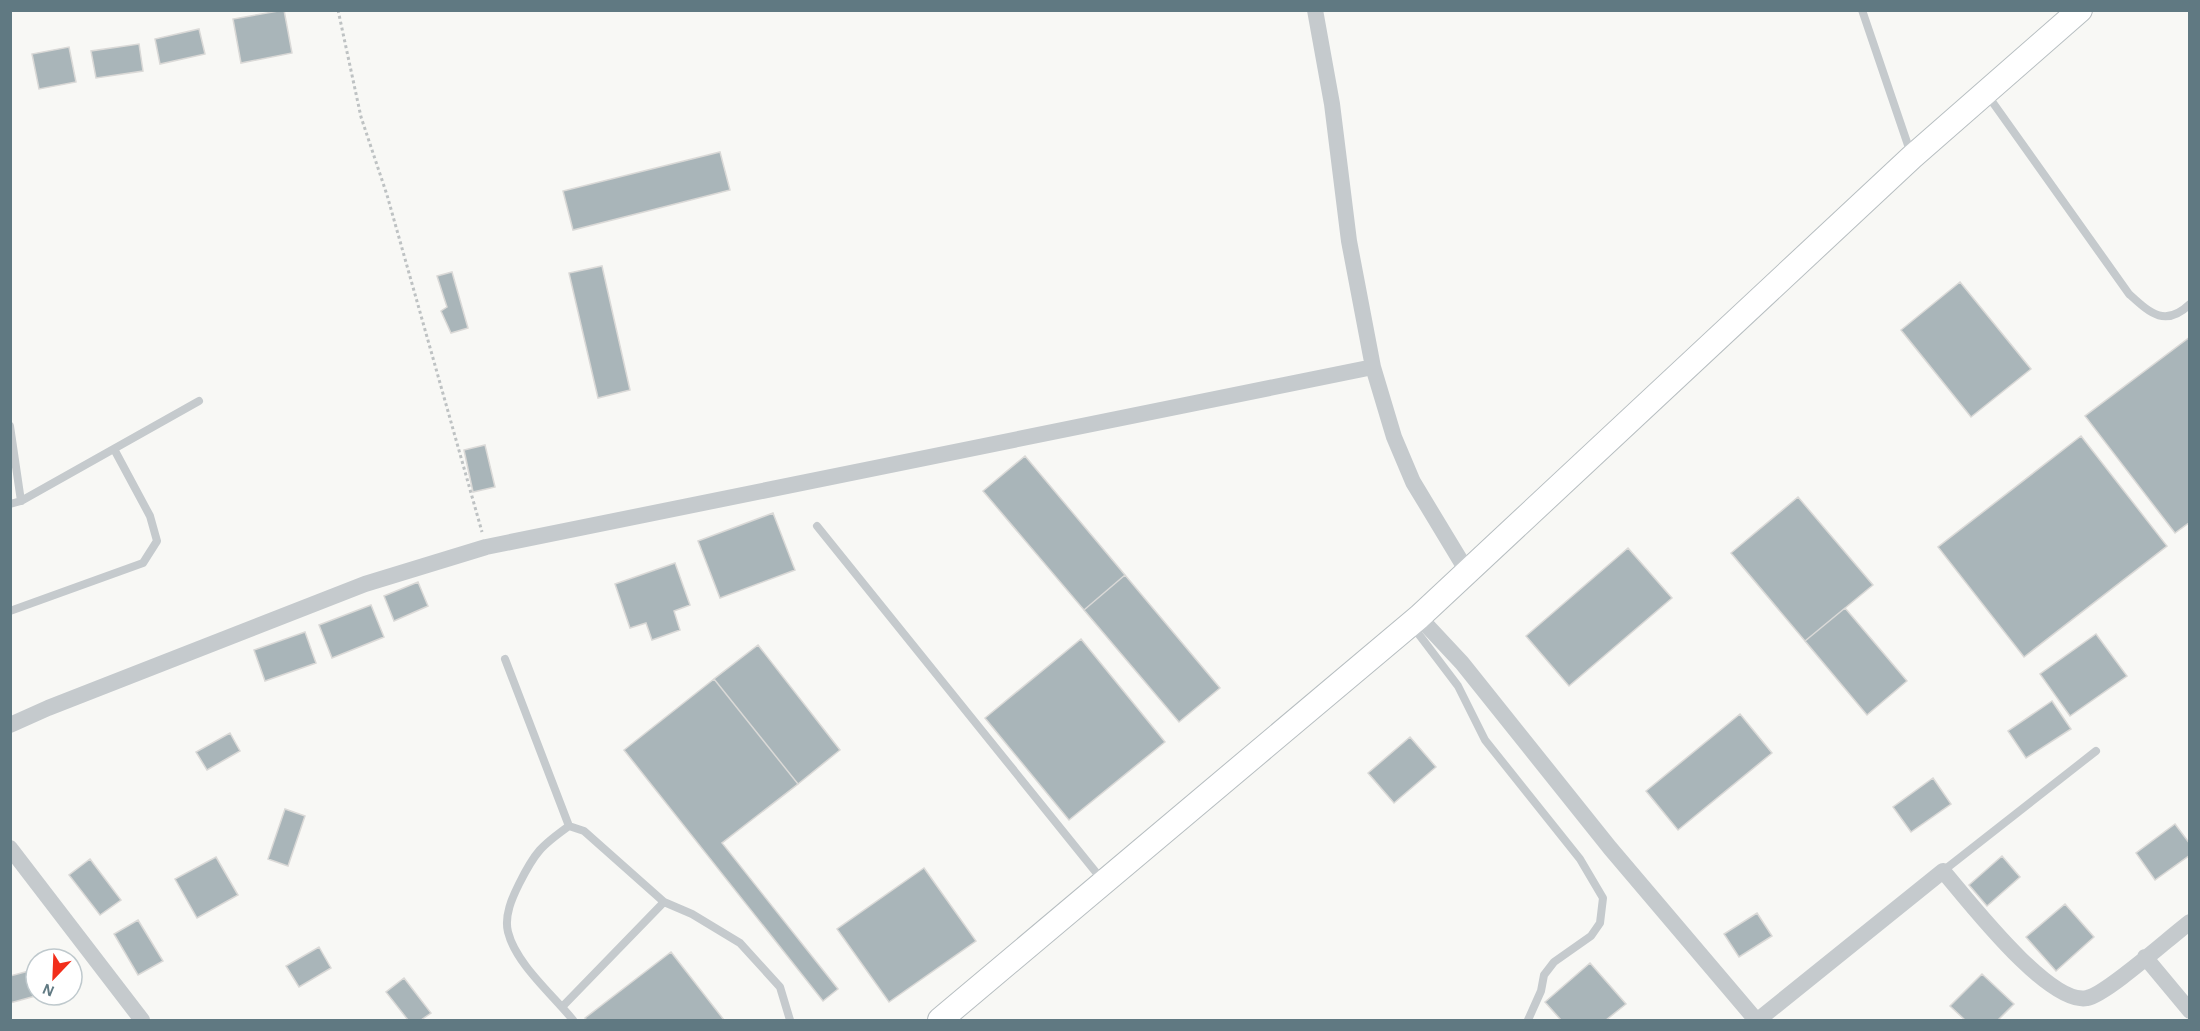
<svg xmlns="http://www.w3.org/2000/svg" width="2200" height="1031" viewBox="0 0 2200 1031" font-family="'Alegreya Sans',sans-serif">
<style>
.building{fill:#a9b5b9;stroke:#dad9d7;stroke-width:1.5}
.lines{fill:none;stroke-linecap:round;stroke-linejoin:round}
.secondary-casing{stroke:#b7bec1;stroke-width:26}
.path{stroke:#bec2c3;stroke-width:3;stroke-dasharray:3 3;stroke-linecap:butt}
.lane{stroke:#c5cacd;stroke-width:8}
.street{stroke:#c5cacd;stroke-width:16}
.secondary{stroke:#fff;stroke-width:24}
</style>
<rect width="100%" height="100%" fill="#f8f8f5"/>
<path class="building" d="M 284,10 L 292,53 L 241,63 L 233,19 Z
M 199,29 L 205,54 L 160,64 L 155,39 Z
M 139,44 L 143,71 L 96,78 L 91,51 Z
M 69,47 L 76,82 L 39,89 L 32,54 Z
M 720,152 L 730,190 L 573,230 L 563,191 Z
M 602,266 L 630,390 L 598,398 L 569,273 Z
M 452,272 L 468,328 L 451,333 L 441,311 L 447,307 L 437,276 Z
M 1960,282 L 2031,369 L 1971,417 L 1901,330 Z
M 2190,337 L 2190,522 L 2175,533 L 2085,416 Z
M 2081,436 L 2167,546 L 2024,657 L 1938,547 Z
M 485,445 L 495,487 L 473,492 L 464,450 Z
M 1025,456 L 1125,575 L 1084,610 L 983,491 Z
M 1798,497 L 1873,585 L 1805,641 L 1731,553 Z
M 773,513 L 795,570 L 720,598 L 698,541 Z
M 1628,548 L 1672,598 L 1569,686 L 1526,636 Z
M 675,563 L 690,605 L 674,611 L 680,630 L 652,640 L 646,623 L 630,628 L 615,584 Z
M 1125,575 L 1220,688 L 1179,722 L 1084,610 Z
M 418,582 L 428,606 L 394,621 L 384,596 Z
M 371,605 L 384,637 L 332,658 L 319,625 Z
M 1845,608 L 1907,681 L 1867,715 L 1805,641 Z
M 305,632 L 316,663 L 265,681 L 254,650 Z
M 2096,634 L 2127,676 L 2070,716 L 2040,674 Z
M 1081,639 L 1165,742 L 1069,820 L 985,718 Z
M 758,645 L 840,750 L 798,784 L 714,679 Z
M 714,679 L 798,784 L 722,843 L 838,989 L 823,1001 L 624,750 Z
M 2052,701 L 2071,729 L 2026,758 L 2008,731 Z
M 1740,714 L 1772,753 L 1678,830 L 1646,791 Z
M 230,733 L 240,751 L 207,770 L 196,752 Z
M 1410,737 L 1436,767 L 1394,803 L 1368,773 Z
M 1933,778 L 1951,804 L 1911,832 L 1893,807 Z
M 285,809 L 305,816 L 288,866 L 268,859 Z
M 2175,824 L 2190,844 L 2190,855 L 2155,880 L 2136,853 Z
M 2002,856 L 2020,877 L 1987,906 L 1969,885 Z
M 216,857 L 238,895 L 197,918 L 175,879 Z
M 90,859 L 121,900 L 100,915 L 69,875 Z
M 924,868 L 976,941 L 889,1002 L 837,929 Z
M 2065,904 L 2094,937 L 2056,971 L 2026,937 Z
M 1757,913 L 1772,936 L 1739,957 L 1724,934 Z
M 138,920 L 163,961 L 138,975 L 114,934 Z
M 319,947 L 331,968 L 299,987 L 286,966 Z
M 671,952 L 724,1020 L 587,1020 L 585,1018 Z
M 1590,963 L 1626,1004 L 1606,1020 L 1561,1020 L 1545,1002 Z
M 36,969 L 36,995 L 39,995 L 10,1003 L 10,976 Z
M 1982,974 L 2014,1004 L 1998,1020 L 1965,1020 L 1950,1006 Z
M 404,978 L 431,1013 L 421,1020 L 408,1020 L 386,992 Z"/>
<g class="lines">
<defs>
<path id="secondary" d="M 940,1020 L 1419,617 L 1912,157 L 2080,10"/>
</defs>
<use href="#secondary" class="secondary-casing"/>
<path class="path" d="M 338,10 L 361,117 L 387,195 L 482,532"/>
<path class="lane" d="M 1862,10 L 1911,154
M 1986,93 L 2129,294 C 2150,313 2165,328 2190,304
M 10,426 L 21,501
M 10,504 L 21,501 L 199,401
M 817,526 L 1103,881
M 10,611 L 143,563 L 157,541 L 150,516 L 114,449
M 1411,624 L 1458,686 L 1485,740 L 1580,859 L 1603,898 L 1600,923 L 1591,936 L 1554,962 L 1544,975 L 1541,991 L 1528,1020
M 505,659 L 569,826 C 541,846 535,852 519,884 C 512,898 504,916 508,932 C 516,964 553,995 573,1020
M 569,826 L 584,831 L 664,902 L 692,914 L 740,943 L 780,987 L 790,1020
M 1943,871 L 2096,751
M 562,1007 L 664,902"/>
<path class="street" d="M 1373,367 L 1394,437 L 1413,482 L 1468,573
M 1419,617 L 1462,663 L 1610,848 L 1756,1020
M 10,725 L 48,708 L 365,584 L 486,547 L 1373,367 L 1349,241 L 1332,104 L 1315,10
M 10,848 L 142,1020
M 2145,957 L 2190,1011
M 1758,1020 L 1943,871 C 1967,899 2049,1006 2087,998 C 2106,995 2170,937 2190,922"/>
<use href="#secondary" class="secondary"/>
</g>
<rect width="2200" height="1031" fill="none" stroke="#607982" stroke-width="24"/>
<g transform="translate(54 977) rotate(203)"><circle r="28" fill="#ffffff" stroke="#bfc9cd" stroke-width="1.5"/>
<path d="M0-4.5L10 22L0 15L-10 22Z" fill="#f22e1b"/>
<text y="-9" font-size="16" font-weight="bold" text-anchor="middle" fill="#607982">N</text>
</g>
</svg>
